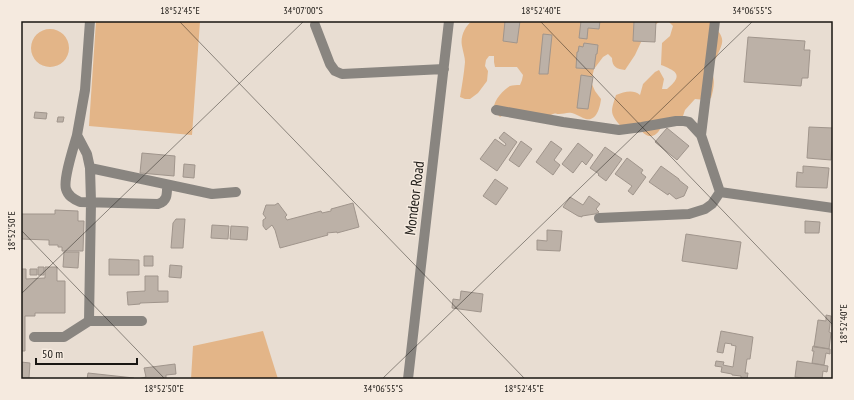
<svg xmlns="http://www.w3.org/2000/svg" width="854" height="400" viewBox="0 0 854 400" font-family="'PT Sans Narrow',sans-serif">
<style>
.green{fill:#e3b588}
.building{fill:#bcb1a7;stroke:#a0958c}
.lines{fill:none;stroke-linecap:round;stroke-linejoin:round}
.minor{stroke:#898580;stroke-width:10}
.ticks{fill:none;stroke:#191612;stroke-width:1;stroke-opacity:0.45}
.labels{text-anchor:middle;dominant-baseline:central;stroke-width:3;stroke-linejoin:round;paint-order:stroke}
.street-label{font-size:15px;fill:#191612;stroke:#f5eadf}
.neatline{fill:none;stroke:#191612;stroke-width:1.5}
.ticks-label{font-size:10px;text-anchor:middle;fill:#191612}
</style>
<rect width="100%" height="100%" fill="#e8ddd2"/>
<path class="green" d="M 96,21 L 200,21 L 192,135 L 89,126 Z
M 472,21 L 663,21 L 659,22 L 655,25 L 642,40 L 635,55 L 625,70 C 617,69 612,67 612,58 L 608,54 L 603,57 L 594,69 L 591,82 L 595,91 L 601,99 C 600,108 596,124 583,118 C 579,116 576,114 572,113 C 567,112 564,114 559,114 C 555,114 557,113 553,114 C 550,115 546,118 542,120 L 513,110 L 500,117 C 498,115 495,112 494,109 C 493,101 503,90 510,86 C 513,85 516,85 520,85 L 522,80 L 523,75 L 517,67 L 495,67 L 494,62 L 494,56 L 489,56 L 486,60 L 485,66 L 488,71 L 487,81 L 478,93 L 470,99 L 465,99 L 460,97 C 462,85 464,74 465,62 C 465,57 463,52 462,46 C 460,37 465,26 472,21 Z
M 666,21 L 711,21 L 711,22 C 725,39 725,39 716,58 C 714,61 712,64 711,67 C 711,70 712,73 713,76 C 715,82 713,92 711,98 L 706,100 L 695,99 L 685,110 L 682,119 C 676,121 668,123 663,126 C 660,128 659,132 656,134 C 650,139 643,134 640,129 L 622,128 C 610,113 610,114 616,95 C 624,92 633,89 640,95 L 643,84 L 655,72 L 659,70 L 664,79 L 662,89 L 667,89 C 674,83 683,75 670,69 C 667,67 664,66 661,65 L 662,43 L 670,36 L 673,26 L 669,22 Z
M31 48a19 19 0 1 1 38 0a19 19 0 1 1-38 0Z
M 263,331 L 278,379 L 191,379 L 193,346 Z"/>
<path class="building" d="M 505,21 L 520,21 L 517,43 L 503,41 Z
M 581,21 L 600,21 L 599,29 L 588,28 L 587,39 L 579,38 Z
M 634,21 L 656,21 L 655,42 L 633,41 Z
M 543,34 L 552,35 L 548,74 L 539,74 Z
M 748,37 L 805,41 L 804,50 L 810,50 L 808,78 L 802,78 L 801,86 L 744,82 Z
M 584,43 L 598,45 L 597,54 L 596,54 L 594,69 L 576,68 L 577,52 L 578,52 L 579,46 L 583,47 Z
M 581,75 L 593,77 L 588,109 L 577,108 Z
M 35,112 L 47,113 L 46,119 L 34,118 Z
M 58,117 L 64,117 L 63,122 L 57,122 Z
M 809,127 L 833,128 L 831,160 L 807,158 Z
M 667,128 L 689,146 L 677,160 L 655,142 Z
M 504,132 L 517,142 L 497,171 L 480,159 L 495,139 L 505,146 L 506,144 L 499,138 Z
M 521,141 L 532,149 L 519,167 L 509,160 Z
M 551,141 L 562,149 L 554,160 L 560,165 L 553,175 L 536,162 Z
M 578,143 L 593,155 L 586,165 L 582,161 L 573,173 L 562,164 Z
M 605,147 L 622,159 L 606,181 L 598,175 L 599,174 L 590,168 Z
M 142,153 L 175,156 L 174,176 L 140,173 Z
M 627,158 L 643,170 L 641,173 L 646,177 L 633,195 L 628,191 L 632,186 L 615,174 Z
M 184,164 L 195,165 L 194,178 L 183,177 Z
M 661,166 L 679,179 L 679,180 L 688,187 L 684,196 L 676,199 L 669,193 L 668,195 L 649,182 Z
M 803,166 L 829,168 L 827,188 L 796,187 L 797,172 L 803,173 Z
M 495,179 L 508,188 L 496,205 L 483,196 Z
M 589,196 L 600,204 L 596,209 L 599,212 L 595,214 L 582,216 L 582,217 L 578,216 L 563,207 L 570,197 L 583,205 Z
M 278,203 L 287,215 L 285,217 L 287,220 L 321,211 L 322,213 L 331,211 L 331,209 L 353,203 L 359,227 L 337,233 L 337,232 L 327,233 L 328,235 L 280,248 L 275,230 L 272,225 L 266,230 L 263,226 L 263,220 L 266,218 L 263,214 L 266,205 L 275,205 Z
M 55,210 L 78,211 L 78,221 L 84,221 L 83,251 L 62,251 L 62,247 L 58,247 L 58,245 L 49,245 L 49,240 L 21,239 L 21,214 L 55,214 Z
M 176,219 L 185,219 L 183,248 L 171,248 L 173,223 Z
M 805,221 L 820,222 L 819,233 L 805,233 Z
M 212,225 L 229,226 L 228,239 L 211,238 Z
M 231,226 L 248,227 L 247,240 L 230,239 Z
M 547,230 L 562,231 L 560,251 L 537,250 L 537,240 L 547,241 Z
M 686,234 L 741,242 L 737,269 L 682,261 Z
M 64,252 L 79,252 L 78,268 L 63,267 Z
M 144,256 L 153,256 L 153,266 L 144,266 Z
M 109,259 L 139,260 L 139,275 L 109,275 Z
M 170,265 L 182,266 L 181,278 L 169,277 Z
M 38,267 L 44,267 L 44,275 L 38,275 Z
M 45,267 L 57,267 L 57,281 L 65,281 L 65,313 L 35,313 L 35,316 L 25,316 L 25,351 L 21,351 L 21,269 L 26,269 L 26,279 L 45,278 Z
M 30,269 L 37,269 L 37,275 L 30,275 Z
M 145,276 L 158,276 L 158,291 L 168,291 L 168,302 L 140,303 L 140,304 L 128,305 L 127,292 L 145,291 Z
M 461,291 L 483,294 L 481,312 L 452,308 L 453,299 L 460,300 Z
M 826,315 L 831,316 L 829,332 L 831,333 L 829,349 L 814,347 L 818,320 L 826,321 Z
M 721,331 L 753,337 L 750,359 L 747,359 L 745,373 L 748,373 L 747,379 L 741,378 L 741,376 L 732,375 L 732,374 L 721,372 L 722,367 L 715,366 L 716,361 L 724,362 L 723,365 L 733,367 L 736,346 L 731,345 L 732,344 L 725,343 L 723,353 L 717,352 Z
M 813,346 L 830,349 L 830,354 L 826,353 L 824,365 L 812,363 L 814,351 L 812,351 Z
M 797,361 L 828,366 L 827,372 L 823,371 L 822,379 L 808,379 L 795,377 Z
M 21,362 L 30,363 L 29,378 L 42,379 L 21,379 Z
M 175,364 L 176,374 L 166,375 L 166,379 L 138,379 L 146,377 L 144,368 Z
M 88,373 L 134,378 L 134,379 L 87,379 Z"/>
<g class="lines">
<path class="minor" d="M 90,21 L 85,90 L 77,135 L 87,154 L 90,168 L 91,202 L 89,321 L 142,321
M 315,25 L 330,64 L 335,71 L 342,74 L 444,69
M 496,110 L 563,122 L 619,130 L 642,127 L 676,121 L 684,121 L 689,122 L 701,135 L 720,192 L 833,208
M 77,135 C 74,146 63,179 66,189 C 68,196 73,199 80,202 L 158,204 C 168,201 167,193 167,185
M 701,135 L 715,21
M 90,168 L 123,175 L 212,194 L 236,192
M 599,218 L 689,214 L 705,209 L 712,204 L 720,192
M 34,337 L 64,337 L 89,321
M 408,379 L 449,21"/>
</g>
<path class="ticks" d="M 179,21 L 525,379M 540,21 L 833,325M 21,230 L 165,379M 21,294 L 304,21M 382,379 L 753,21M 831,379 L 833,377"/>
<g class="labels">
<g class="street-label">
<text transform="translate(414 198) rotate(-83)">Mondeor Road</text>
</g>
</g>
<rect width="854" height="400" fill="none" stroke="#f5eadf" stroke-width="44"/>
<path d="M36 358v6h101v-6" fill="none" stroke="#191612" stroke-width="2"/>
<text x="42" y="358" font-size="12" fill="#191612" stroke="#f5eadf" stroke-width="3" paint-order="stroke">50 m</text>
<rect x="22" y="22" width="810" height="356" class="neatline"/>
<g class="ticks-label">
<text x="180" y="14">18°52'45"E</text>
<text x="303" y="14">34°07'00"S</text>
<text x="541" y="14">18°52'40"E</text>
<text x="752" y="14">34°06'55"S</text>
<text transform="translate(11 231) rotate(-90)" y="4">18°52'50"E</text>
<text transform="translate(843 324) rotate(-90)" y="4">18°52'40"E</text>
<text x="164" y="392">18°52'50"E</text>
<text x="383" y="392">34°06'55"S</text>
<text x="524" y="392">18°52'45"E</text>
</g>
</svg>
